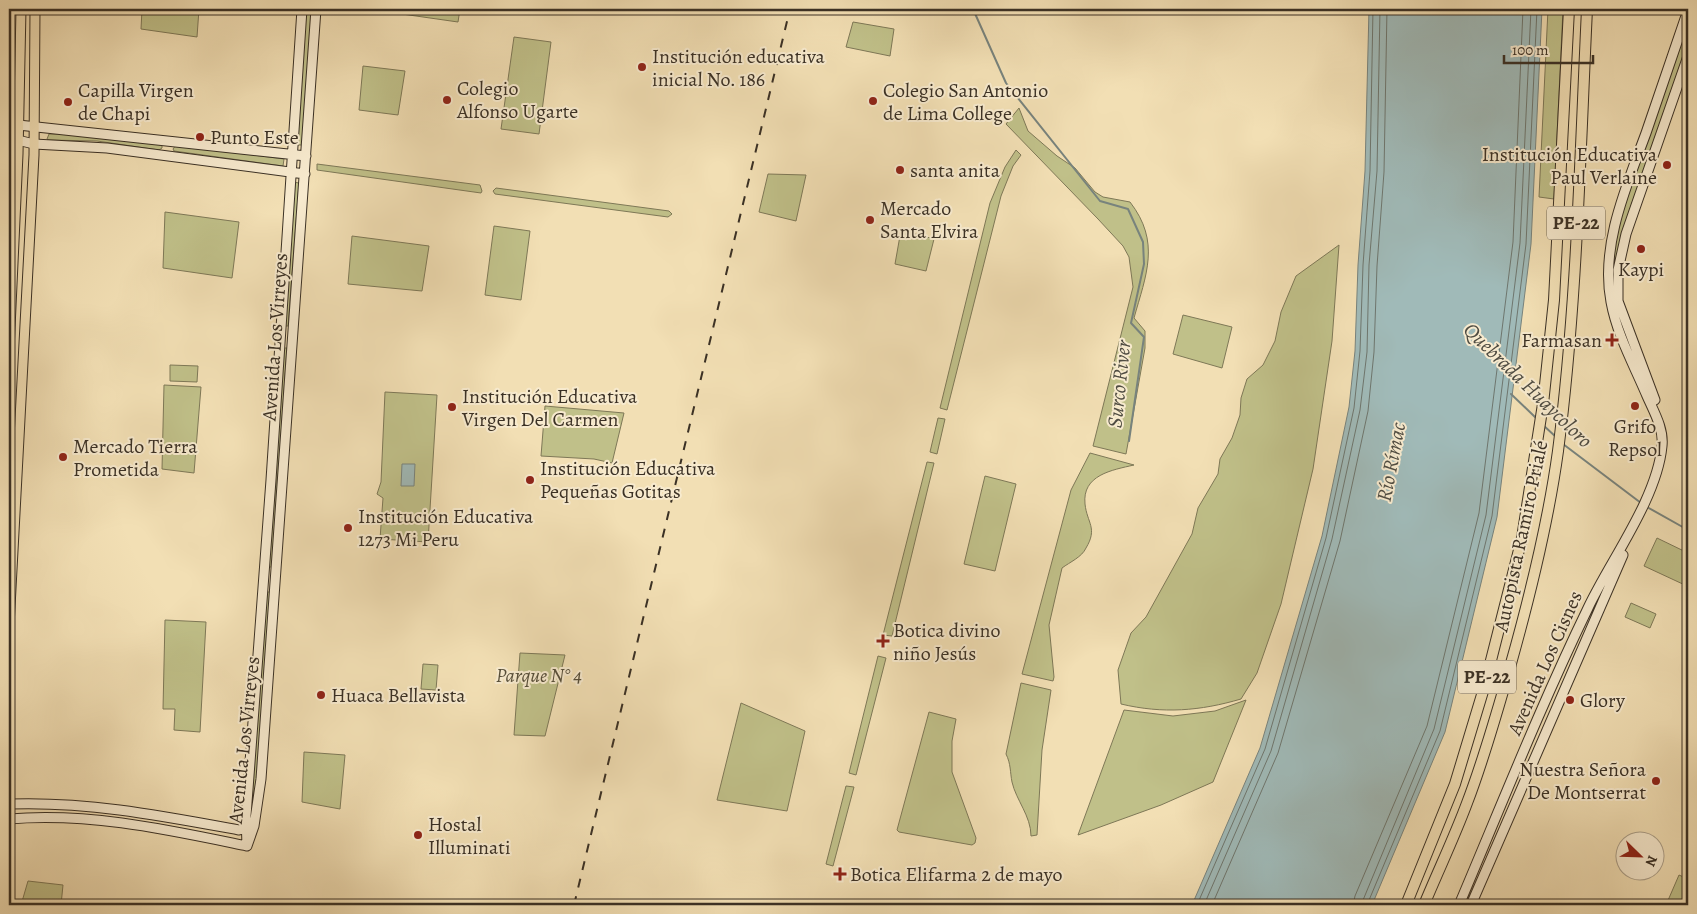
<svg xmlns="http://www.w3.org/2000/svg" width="1697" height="914" viewBox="0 0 1697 914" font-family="Alegreya,serif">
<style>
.green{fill:#c0c089;stroke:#7e7857}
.water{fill:#a0bab8;stroke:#78837d}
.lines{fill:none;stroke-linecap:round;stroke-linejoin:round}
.shore{stroke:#6e766e;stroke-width:1}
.stream{stroke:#78837d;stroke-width:2}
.secondary-casing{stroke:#3b3125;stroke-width:11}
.primary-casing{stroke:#3b3125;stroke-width:11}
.highway-casing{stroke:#3b3125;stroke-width:12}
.secondary{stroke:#f7eace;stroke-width:9}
.primary{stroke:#f2dfb4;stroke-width:9}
.highway{stroke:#f2dfb4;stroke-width:10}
.rail{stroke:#3b3125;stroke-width:2;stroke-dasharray:9 9;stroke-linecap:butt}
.poi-dot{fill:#8f2418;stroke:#f7eace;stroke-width:2}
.labels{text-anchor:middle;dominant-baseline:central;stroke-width:4;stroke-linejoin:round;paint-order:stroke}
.shield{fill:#f7eace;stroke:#736858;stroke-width:1}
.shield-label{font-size:19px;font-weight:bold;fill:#3b3125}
.poi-label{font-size:20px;fill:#3b3125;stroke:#f7eace;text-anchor:start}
.street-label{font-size:20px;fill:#3b3125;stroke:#f7eace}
.park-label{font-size:20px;font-style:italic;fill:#564e39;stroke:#f7eace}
.water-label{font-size:21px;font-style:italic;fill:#4f4c42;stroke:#f7eace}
</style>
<rect width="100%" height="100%" fill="#f2dfb4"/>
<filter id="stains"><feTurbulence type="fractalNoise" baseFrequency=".004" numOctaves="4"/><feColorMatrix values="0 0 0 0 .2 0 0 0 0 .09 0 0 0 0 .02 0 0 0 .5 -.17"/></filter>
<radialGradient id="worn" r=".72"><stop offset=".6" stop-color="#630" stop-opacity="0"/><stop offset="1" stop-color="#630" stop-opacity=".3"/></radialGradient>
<path class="green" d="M 142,9 L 199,9 L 197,37 L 141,29 Z
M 304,9 L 312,9 L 302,145 L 295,145 Z
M 367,9 L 460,9 L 458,22 Z
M 1548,9 L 1563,9 L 1554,199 L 1539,197 Z
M 1688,16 L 1688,48 L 1642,183 L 1615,277 L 1633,354 L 1614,308 L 1612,263 L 1622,208 Z
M 853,22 L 894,29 L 890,56 L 846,47 Z
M 514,37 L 551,42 L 539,134 L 501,129 Z
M 363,66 L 405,71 L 398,115 L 359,110 Z
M 1019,108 L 1028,131 L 1057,156 L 1075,168 L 1095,192 L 1103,197 L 1130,202 C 1161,242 1146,275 1134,318 L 1145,331 L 1145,348 L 1126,454 L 1093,446 L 1133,287 L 1129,257 L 1123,246 L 1098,219 L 1006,124 Z
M 49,134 L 93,134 L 162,145 L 162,148 L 159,150 L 97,141 L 49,140 L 47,139 Z
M 176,145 L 284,159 L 283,166 L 174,151 L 173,149 Z
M 1016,150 L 1021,155 L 1013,166 L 1001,196 L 947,410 L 940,408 L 990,203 L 1005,167 Z
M 317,164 L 480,185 L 482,191 L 481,193 L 317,170 Z
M 768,174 L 806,175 L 796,221 L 759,212 Z
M 293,182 L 299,183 L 288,326 L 283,326 Z
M 496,188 L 669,211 L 672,214 L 668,217 L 495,194 L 493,191 Z
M 165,212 L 239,222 L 232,278 L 163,268 Z
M 494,226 L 530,231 L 521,300 L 485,295 Z
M 901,230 L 934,239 L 926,271 L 895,264 Z
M 352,236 L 429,246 L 422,291 L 348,284 Z
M 1339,245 L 1332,341 L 1313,469 L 1281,604 L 1257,673 L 1241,699 C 1200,711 1163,714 1121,704 L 1118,670 L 1131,633 L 1146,617 L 1192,534 L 1198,508 L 1218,474 L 1220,459 L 1232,438 L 1240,415 L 1241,398 L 1247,379 L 1263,365 L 1275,341 L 1281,312 L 1296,276 Z
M 1183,315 L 1232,327 L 1222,368 L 1173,354 Z
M 281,348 L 287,348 L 272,567 L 266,567 Z
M 170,365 L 198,366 L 197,382 L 170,381 Z
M 164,385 L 201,387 L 194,473 L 162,469 Z
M 385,392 L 437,395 L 428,542 L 380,539 L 383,498 L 377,494 L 381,482 Z
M 545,406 L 624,413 L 612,463 L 594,459 L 541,456 Z
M 938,418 L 945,419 L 937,454 L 930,452 Z
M 1090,453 L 1134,465 C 1112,470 1082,475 1085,504 C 1087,523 1098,528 1086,548 C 1082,557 1070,562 1062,568 L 1049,625 L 1054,677 L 1053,681 L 1022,674 L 1071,490 Z
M 927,462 L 934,463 L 892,636 L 883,635 Z
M 985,476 L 1016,484 L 995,571 L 964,564 Z
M 1657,538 L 1688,553 L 1687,586 L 1644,566 Z
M 264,592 L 270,592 L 256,807 L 250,807 Z
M 1631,603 L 1656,614 L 1650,628 L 1625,617 Z
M 165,620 L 206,622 L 200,732 L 174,730 L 175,709 L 163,709 Z
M 520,653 L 565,655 L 545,736 L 514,735 Z
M 878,656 L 886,658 L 856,775 L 849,773 Z
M 423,664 L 438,665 L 436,690 L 421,689 Z
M 1021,683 L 1051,690 L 1042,750 L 1037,835 L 1031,836 C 1031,816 1016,800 1012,782 C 1010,772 1011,764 1006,754 Z
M 1246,700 L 1213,782 L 1161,805 L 1078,835 L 1124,710 L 1173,716 L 1215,711 Z
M 741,703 L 805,731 L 787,811 L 717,800 Z
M 929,712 L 956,719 L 952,741 L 952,772 L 976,838 L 975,843 L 972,845 L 899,832 L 897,830 Z
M 304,752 L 345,755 L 340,809 L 302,802 Z
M 846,786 L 854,787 L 833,866 L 826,864 Z
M 1679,875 L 1688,879 L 1688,899 L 1686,905 L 1666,905 Z
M 28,881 L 63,885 L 61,905 L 21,905 Z"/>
<path class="water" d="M 1369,9 L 1542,9 L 1531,244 L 1497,517 L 1445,732 L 1372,905 L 1192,905 L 1260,748 L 1322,536 L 1349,407 L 1355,351 L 1358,265 L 1365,171 Z
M 402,464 L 415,464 L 414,486 L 401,486 Z"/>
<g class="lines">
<path class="shore" d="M 1197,905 L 1265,749 L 1326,538 L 1354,408 L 1360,351 L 1363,265 L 1370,171 L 1373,9
M 1204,905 L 1271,751 L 1332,539 L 1360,410 L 1367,352 L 1369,265 L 1377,171 L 1380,9
M 1212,905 L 1278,753 L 1340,541 L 1368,411 L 1374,352 L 1377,266 L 1384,172 L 1387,9
M 1353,905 L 1355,896 L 1427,726 L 1479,513 L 1513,242 L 1523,9
M 1361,905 L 1434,729 L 1486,515 L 1520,243 L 1531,9
M 1367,905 L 1440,731 L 1492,516 L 1526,244 L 1537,9"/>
<path class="stream" d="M 973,9 L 1006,83 L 1100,201 L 1128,209 L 1143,242 L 1144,264 L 1131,323 L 1144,337 L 1129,441
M 1511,394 L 1536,418
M 1543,425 L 1556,437
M 1563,444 L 1641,503
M 1647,507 L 1688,530"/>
<defs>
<path id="secondary" d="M 9,124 L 306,156
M 9,138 L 34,144 L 107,148 L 305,174
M 1655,400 L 1618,301 L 1618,270 L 1626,234 L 1688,56
M 9,804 C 86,801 163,816 239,830 L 251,827
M 9,819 C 89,812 169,830 247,846
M 247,846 L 254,826 L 261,779 L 316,9
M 247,846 L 246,816 L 271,480 L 302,9
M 1459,905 C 1501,806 1541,705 1588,608 C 1610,561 1657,499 1662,446 C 1664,429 1654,412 1647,396 C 1634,365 1617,335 1611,302 C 1600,245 1627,185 1646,133 C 1660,92 1674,51 1688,10
M 1471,905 L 1623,555"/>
<path id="primary" d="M 9,350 L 18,154 L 21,9
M 9,626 L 34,155 L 35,9"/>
<path id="highway" d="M 1406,905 L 1455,784 L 1484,688 L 1522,538 L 1543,404 L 1554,300 L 1569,9
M 1424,905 C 1438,871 1454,838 1467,803 C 1484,759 1497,712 1510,667 C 1530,596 1548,524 1558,451 C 1577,305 1580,156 1587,9"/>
</defs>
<use href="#secondary" class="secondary-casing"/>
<use href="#primary" class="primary-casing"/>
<use href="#highway" class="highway-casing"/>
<use href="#secondary" class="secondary"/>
<use href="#primary" class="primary"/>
<use href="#highway" class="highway"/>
<path class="rail" d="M 574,905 L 790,9"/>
</g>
<g class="poi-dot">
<circle cx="642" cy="67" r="5"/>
<circle cx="447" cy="100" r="5"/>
<circle cx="873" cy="101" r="5"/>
<circle cx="68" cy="102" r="5"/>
<circle cx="200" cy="137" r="5"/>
<circle cx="1667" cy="165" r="5"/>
<circle cx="900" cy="170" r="5"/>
<circle cx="870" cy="220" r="5"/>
<circle cx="1641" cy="249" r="5"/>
<path d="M1609.5 332.5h5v5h5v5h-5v5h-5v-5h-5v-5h5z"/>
<circle cx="1635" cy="406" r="5"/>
<circle cx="452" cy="407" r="5"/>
<circle cx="63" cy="457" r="5"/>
<circle cx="530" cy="480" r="5"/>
<circle cx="348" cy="528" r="5"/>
<path d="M880.5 633.5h5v5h5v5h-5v5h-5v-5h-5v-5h5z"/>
<circle cx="321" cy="695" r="5"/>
<circle cx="1570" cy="700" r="5"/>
<circle cx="1656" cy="781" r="5"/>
<circle cx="418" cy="835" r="5"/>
<path d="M837.5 866.5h5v5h5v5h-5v5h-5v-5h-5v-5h5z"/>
</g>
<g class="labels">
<g class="shield">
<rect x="1547" y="206.5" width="58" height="33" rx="4"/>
<rect x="1458" y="660.5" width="58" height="33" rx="4"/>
</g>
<g class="shield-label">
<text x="1576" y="223">PE-22</text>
<text x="1487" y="677">PE-22</text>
</g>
<g class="poi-label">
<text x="652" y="56">Institución educativa<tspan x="652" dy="23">inicial No. 186</tspan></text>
<text x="457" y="88">Colegio<tspan x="457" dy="23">Alfonso Ugarte</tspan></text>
<text x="78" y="90">Capilla Virgen<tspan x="78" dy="23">de Chapi</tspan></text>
<text x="883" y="90">Colegio San Antonio<tspan x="883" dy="23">de Lima College</tspan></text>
<text x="210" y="137">Punto Este</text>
<text x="1657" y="154" text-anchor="end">Institución Educativa<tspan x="1657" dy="23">Paul Verlaine</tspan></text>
<text x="910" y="170">santa anita</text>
<text x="880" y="208">Mercado<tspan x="880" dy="23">Santa Elvira</tspan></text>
<text x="1641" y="269" text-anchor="middle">Kaypi</text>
<text x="1602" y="340" text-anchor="end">Farmasan</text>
<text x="462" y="396">Institución Educativa<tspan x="462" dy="23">Virgen Del Carmen</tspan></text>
<text x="1635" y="426" text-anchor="middle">Grifo<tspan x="1635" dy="23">Repsol</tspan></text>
<text x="73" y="446">Mercado Tierra<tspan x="73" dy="23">Prometida</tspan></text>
<text x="540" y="468">Institución Educativa<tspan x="540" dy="23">Pequeñas Gotitas</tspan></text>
<text x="358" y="516">Institución Educativa<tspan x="358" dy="23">1273 Mi Peru</tspan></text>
<text x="893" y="630">Botica divino<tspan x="893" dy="23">niño Jesús</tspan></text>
<text x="331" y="695">Huaca Bellavista</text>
<text x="1580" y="700">Glory</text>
<text x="1646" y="769" text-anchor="end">Nuestra Señora<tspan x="1646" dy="23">De Montserrat</tspan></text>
<text x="428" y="824">Hostal<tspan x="428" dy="23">Illuminati</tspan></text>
<text x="850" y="874">Botica Elifarma 2 de mayo</text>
</g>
<g class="street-label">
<text transform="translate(275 337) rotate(-86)">Avenida Los Virreyes</text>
<text transform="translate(1521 536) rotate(-78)">Autopista Ramiro Prialé</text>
<text transform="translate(1545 663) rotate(-66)">Avenida Los Cisnes</text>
<text transform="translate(244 740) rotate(-84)">Avenida Los Virreyes</text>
</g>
<g class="park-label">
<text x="539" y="675">Parque N° 4</text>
</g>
<g class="water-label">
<text transform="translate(1119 384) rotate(-84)">Surco River</text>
<text transform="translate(1528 385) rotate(44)">Quebrada Huaycoloro</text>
<text transform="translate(1391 462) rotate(-79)">Río Rímac</text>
</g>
</g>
<rect width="1697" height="914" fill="none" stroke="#f2dfb4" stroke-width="30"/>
<rect x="10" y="10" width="1677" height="894" fill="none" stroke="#3b3125" stroke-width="2.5"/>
<rect x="15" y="15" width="1667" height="884" fill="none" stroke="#3b3125"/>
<g transform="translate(1640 856) rotate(113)"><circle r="24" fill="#f7eace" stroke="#aca08a"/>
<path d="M0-4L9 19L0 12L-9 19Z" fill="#8f2418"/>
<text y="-8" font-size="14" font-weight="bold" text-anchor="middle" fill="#3b3125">N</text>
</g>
<path d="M1504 55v8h89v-8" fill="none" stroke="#3b3125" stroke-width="2.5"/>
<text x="1512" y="55" font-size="15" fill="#3b3125" stroke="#f7eace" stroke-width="4" paint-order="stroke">100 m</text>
<rect width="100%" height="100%" filter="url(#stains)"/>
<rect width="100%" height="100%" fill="url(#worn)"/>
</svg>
